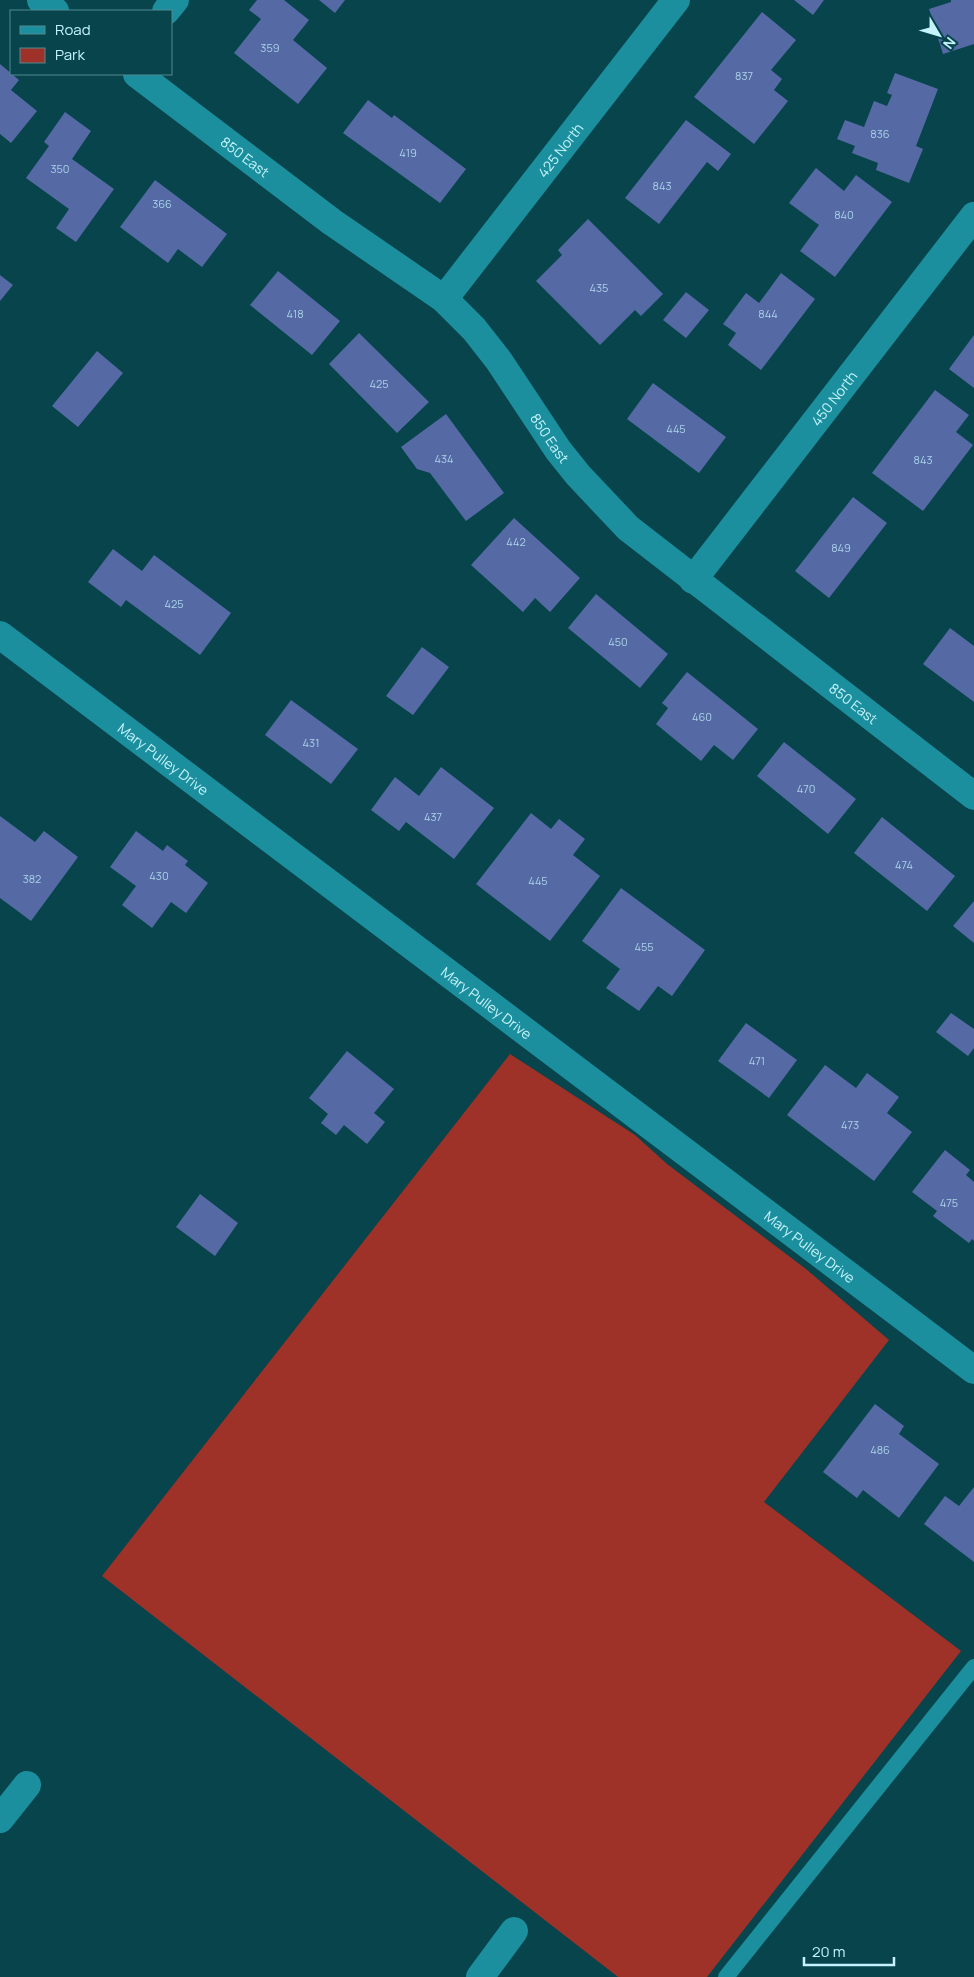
<svg xmlns="http://www.w3.org/2000/svg" width="974" height="1977" viewBox="0 0 974 1977" font-family="Manrope,sans-serif">
<style>
.green{fill:#9e3128}
.building{fill:#556aa5}
.lines{fill:none;stroke-linecap:round;stroke-linejoin:round}
.service{stroke:#1b8f9e;stroke-width:16}
.minor{stroke:#1b8f9e;stroke-width:28}
.tertiary{stroke:#1b8f9e;stroke-width:28}
.labels{text-anchor:middle;dominant-baseline:central;stroke-width:4;stroke-linejoin:round;paint-order:stroke}
.number-label{font-size:11px;fill:#a9d1e6}
.street-label{font-size:14px;fill:#c5f3fb;stroke:#07444c}
</style>
<rect width="100%" height="100%" fill="#07444c"/>
<path class="green" d="M 510,1054 L 635,1135 L 667,1164 L 806,1269 L 889,1340 L 764,1502 L 961,1651 L 707,1977 L 618,1977 L 102,1576 Z"/>
<path class="building" d="M 257,0 L 284,0 L 309,20 L 293,40 L 327,68 L 298,104 L 234,53 L 261,19 L 249,10 Z
M 319,0 L 345,0 L 335,13 Z
M 794,0 L 824,0 L 813,15 Z
M 951,0 L 974,0 L 974,44 L 943,54 L 929,9 L 951,2 Z
M 762,12 L 796,40 L 771,70 L 782,79 L 774,90 L 788,101 L 754,144 L 694,97 Z
M 0,64 L 19,80 L 11,90 L 37,111 L 11,143 L 0,134 Z
M 895,73 L 938,89 L 916,146 L 923,149 L 909,183 L 876,170 L 878,163 L 852,153 L 855,146 L 837,139 L 845,120 L 864,127 L 874,101 L 887,106 L 892,95 L 887,93 Z
M 368,100 L 392,118 L 394,115 L 466,169 L 440,203 L 343,133 Z
M 65,112 L 91,131 L 72,159 L 114,189 L 76,242 L 56,228 L 69,209 L 26,178 L 49,146 L 44,142 Z
M 686,120 L 731,154 L 718,171 L 707,162 L 659,224 L 625,198 Z
M 816,168 L 844,191 L 856,175 L 892,202 L 835,277 L 800,251 L 819,225 L 789,203 Z
M 155,180 L 227,234 L 202,267 L 178,249 L 168,263 L 120,227 Z
M 588,219 L 663,294 L 641,316 L 635,310 L 600,345 L 536,281 L 562,255 L 558,250 Z
M 278,271 L 340,321 L 312,355 L 250,305 Z
M 781,273 L 815,299 L 761,370 L 728,345 L 736,333 L 723,324 L 746,293 L 759,303 Z
M 0,275 L 13,285 L 0,301 Z
M 686,292 L 709,310 L 686,338 L 663,320 Z
M 359,333 L 429,402 L 397,433 L 329,364 Z
M 974,335 L 974,388 L 949,369 Z
M 97,351 L 123,373 L 78,427 L 52,406 Z
M 653,383 L 726,437 L 699,473 L 627,419 Z
M 935,390 L 969,415 L 956,432 L 973,445 L 923,511 L 872,473 Z
M 446,414 L 504,493 L 466,521 L 430,473 L 417,469 L 401,447 Z
M 853,497 L 887,523 L 829,598 L 795,571 Z
M 514,518 L 580,578 L 550,612 L 535,598 L 523,612 L 471,565 Z
M 113,549 L 142,571 L 154,555 L 231,613 L 200,655 L 126,600 L 121,607 L 88,582 Z
M 596,594 L 668,654 L 640,688 L 568,628 Z
M 950,628 L 974,646 L 974,702 L 923,664 Z
M 422,647 L 449,667 L 413,715 L 386,696 Z
M 687,672 L 758,729 L 733,760 L 714,745 L 701,761 L 656,724 L 668,708 L 662,703 Z
M 291,700 L 358,749 L 331,784 L 265,735 Z
M 784,742 L 856,799 L 828,834 L 757,776 Z
M 441,767 L 494,808 L 454,859 L 406,822 L 399,831 L 371,810 L 395,777 L 419,796 Z
M 531,813 L 551,829 L 559,819 L 585,839 L 573,855 L 600,876 L 550,941 L 476,884 Z
M 0,816 L 35,842 L 44,831 L 78,857 L 31,921 L 0,898 Z
M 882,817 L 955,876 L 927,911 L 854,853 Z
M 136,831 L 163,851 L 167,845 L 188,861 L 185,865 L 208,883 L 186,913 L 171,902 L 152,928 L 122,905 L 136,886 L 110,867 Z
M 621,888 L 705,950 L 672,996 L 658,986 L 639,1011 L 606,988 L 620,969 L 582,941 Z
M 974,901 L 974,943 L 953,926 Z
M 951,1013 L 974,1029 L 974,1048 L 968,1056 L 936,1032 Z
M 746,1023 L 797,1060 L 769,1098 L 718,1061 Z
M 347,1051 L 394,1089 L 374,1113 L 385,1122 L 367,1144 L 344,1125 L 336,1135 L 321,1123 L 328,1114 L 309,1098 Z
M 825,1065 L 856,1088 L 867,1073 L 899,1097 L 887,1113 L 912,1132 L 874,1181 L 787,1115 Z
M 945,1150 L 970,1170 L 966,1175 L 974,1182 L 974,1241 L 972,1239 L 969,1243 L 933,1216 L 937,1211 L 912,1192 Z
M 200,1194 L 238,1223 L 215,1256 L 176,1227 Z
M 875,1404 L 904,1426 L 899,1434 L 939,1464 L 899,1518 L 863,1490 L 857,1498 L 823,1472 Z
M 974,1487 L 974,1562 L 924,1524 L 945,1496 L 959,1506 Z"/>
<g class="lines">
<path class="service" d="M 726,1977 L 974,1667"/>
<g class="minor">
<path d="M 41,0 L 55,11"/>
<path d="M 166,11 L 175,0"/>
<path id="s1" d="M 137,74 L 332,222 L 444,299 L 474,329 L 499,361 L 558,450 L 578,475 L 628,528 L 974,796"/>
<path id="s2" d="M 444,299 L 676,0"/>
<path id="s3" d="M 693,580 L 974,216"/>
<path d="M 0,1819 L 27,1785"/>
<path d="M 480,1977 L 514,1931"/>
</g>
<path class="tertiary" id="s4" d="M 0,635 L 974,1370"/>
</g>
<g class="labels">
<g class="number-label">
<text x="270" y="47">359</text>
<text x="744" y="75">837</text>
<text x="880" y="133">836</text>
<text x="408" y="152">419</text>
<text x="60" y="168">350</text>
<text x="662" y="185">843</text>
<text x="162" y="203">366</text>
<text x="844" y="214">840</text>
<text x="599" y="287">435</text>
<text x="295" y="313">418</text>
<text x="768" y="313">844</text>
<text x="379" y="383">425</text>
<text x="676" y="428">445</text>
<text x="444" y="458">434</text>
<text x="923" y="459">843</text>
<text x="516" y="541">442</text>
<text x="841" y="547">849</text>
<text x="174" y="603">425</text>
<text x="618" y="641">450</text>
<text x="702" y="716">460</text>
<text x="311" y="742">431</text>
<text x="806" y="788">470</text>
<text x="433" y="816">437</text>
<text x="904" y="864">474</text>
<text x="159" y="875">430</text>
<text x="32" y="878">382</text>
<text x="538" y="880">445</text>
<text x="644" y="946">455</text>
<text x="757" y="1060">471</text>
<text x="850" y="1124">473</text>
<text x="949" y="1202">475</text>
<text x="880" y="1449">486</text>
</g>
<g class="street-label">
<text stroke="none"><textPath href="#s2" startOffset="189">425 North</textPath></text>
<text stroke="none"><textPath href="#s1" startOffset="136">850 East</textPath></text>
<text stroke="none"><textPath href="#s3" startOffset="230">450 North</textPath></text>
<text stroke="none"><textPath href="#s1" startOffset="556">850 East</textPath></text>
<text stroke="none"><textPath href="#s1" startOffset="961">850 East</textPath></text>
<text stroke="none"><textPath href="#s4" startOffset="205">Mary Pulley Drive</textPath></text>
<text stroke="none"><textPath href="#s4" startOffset="610">Mary Pulley Drive</textPath></text>
<text stroke="none"><textPath href="#s4" startOffset="1015">Mary Pulley Drive</textPath></text>
</g>
</g>
<rect x="10" y="10" width="162" height="65" fill="#07444c" stroke="#538a92"/>
<rect x="20" y="26" width="25" height="8" fill="#1b8f9e" stroke="#538a92"/>
<text x="55" y="35" font-size="15" fill="#c5f3fb">Road</text>
<rect x="20" y="48" width="25" height="15" fill="#9e3128" stroke="#538a92"/>
<text x="55" y="60" font-size="15" fill="#c5f3fb">Park</text>
<g transform="translate(939 35) rotate(128)" stroke="#07444c" stroke-width="4" paint-order="stroke">
<path d="M0-4L9 19L0 12L-9 19Z" fill="#c5f3fb"/>
<text y="-8" font-size="14" font-weight="bold" text-anchor="middle" fill="#c5f3fb">N</text>
</g>
<path d="M804 1957v8h90v-8" fill="none" stroke="#c5f3fb" stroke-width="2.5"/>
<text x="812" y="1957" font-size="15" fill="#c5f3fb" stroke="#07444c" stroke-width="4" paint-order="stroke">20 m</text>
</svg>
